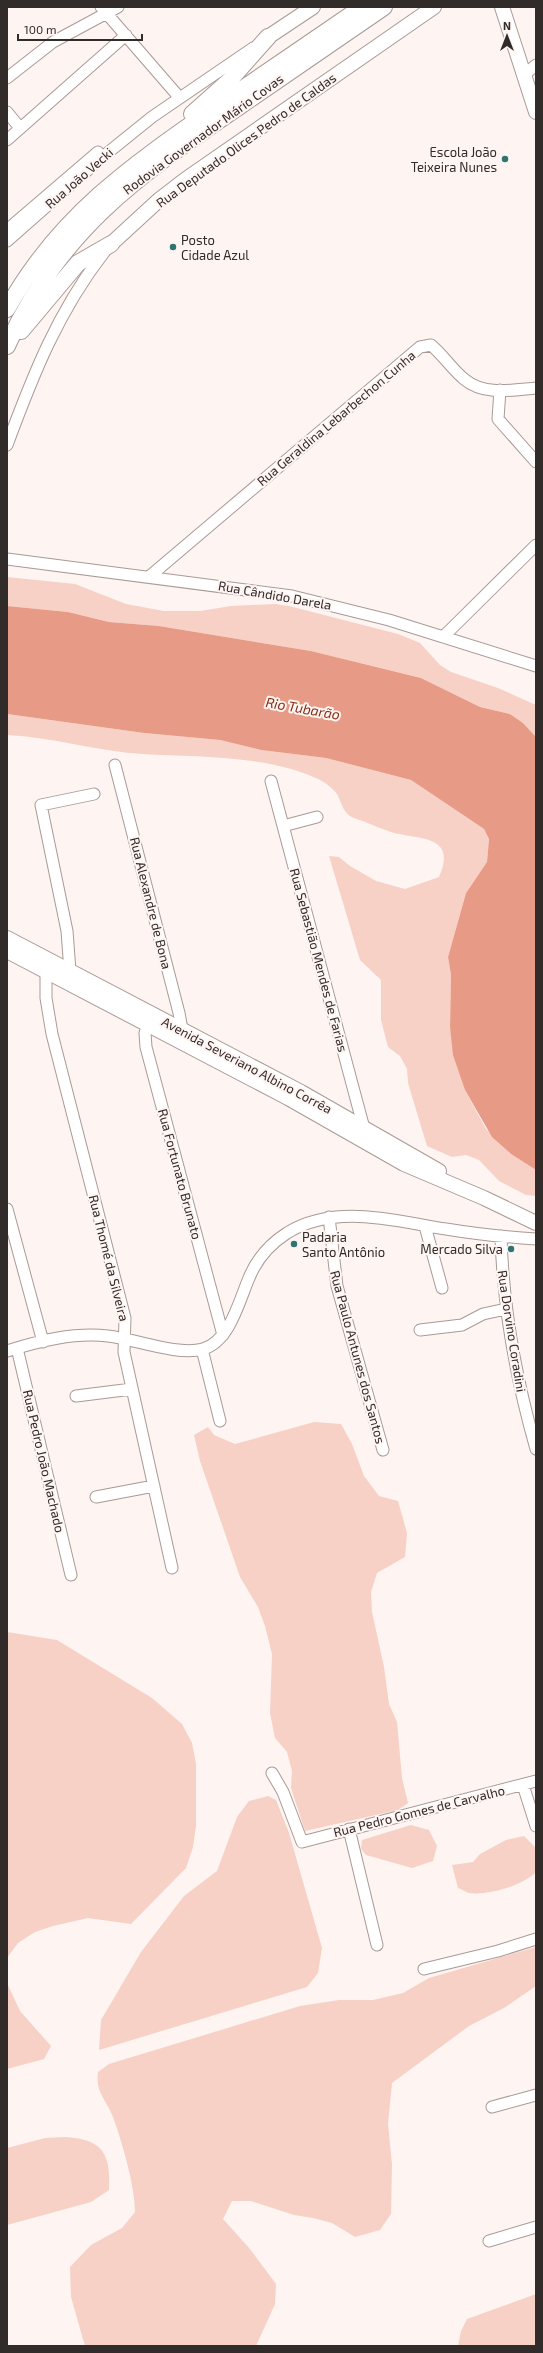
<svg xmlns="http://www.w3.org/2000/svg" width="543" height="2353" viewBox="0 0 543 2353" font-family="'Exo 2',sans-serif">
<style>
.green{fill:#f7d1c6}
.water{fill:#e79b86}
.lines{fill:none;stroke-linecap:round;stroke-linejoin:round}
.minor-casing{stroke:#a99a96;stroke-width:13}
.major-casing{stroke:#a99a96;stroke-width:16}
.highway-casing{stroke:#a99a96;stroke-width:18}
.minor{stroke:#fff;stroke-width:11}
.major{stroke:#fff;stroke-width:14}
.highway{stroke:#fff;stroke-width:16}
.poi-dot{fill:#2e756f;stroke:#fef4f2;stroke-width:1.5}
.labels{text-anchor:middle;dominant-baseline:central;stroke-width:4;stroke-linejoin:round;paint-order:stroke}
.street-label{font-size:13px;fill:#312b29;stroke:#fef4f2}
.poi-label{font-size:13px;fill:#312b29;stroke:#fef4f2;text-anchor:end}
.water-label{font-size:14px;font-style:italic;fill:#862e14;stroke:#fef4f2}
</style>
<rect width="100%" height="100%" fill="#fef4f2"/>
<path class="green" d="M 7,577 L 75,584 L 126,604 L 164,611 L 200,611 L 231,606 L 275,604 L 289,606 L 398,634 L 420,643 L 440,665 L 451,672 L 498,688 L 536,705 L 536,737 L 523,723 L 510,714 L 480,707 L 421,678 L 311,651 L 159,626 L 109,622 L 68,612 L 7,606 Z
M 7,714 L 144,733 L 220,740 L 261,750 L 326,758 L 411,780 L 484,829 L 489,839 L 487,862 L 466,893 L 448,957 L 451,975 L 450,1027 L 465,1090 L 486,1129 L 511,1154 L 536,1170 L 536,1196 L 526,1195 L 499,1181 L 479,1160 L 466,1155 L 452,1157 L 427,1146 L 408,1083 L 407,1069 L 400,1056 L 388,1047 L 381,1020 L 381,980 L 360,960 L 329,856 L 339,857 L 350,866 L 376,881 L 405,889 L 439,877 C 458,834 418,840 391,832 C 379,828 366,822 354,818 C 343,814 342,803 337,794 C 332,787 323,781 316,778 C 265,755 196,757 142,754 C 96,751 52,737 7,735 Z
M 314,1422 L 341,1424 L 352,1444 L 364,1476 L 379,1496 L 398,1501 L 407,1533 L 405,1557 L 377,1573 L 371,1592 L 372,1612 L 384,1667 L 389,1704 L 397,1722 L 402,1778 L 408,1803 L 398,1810 L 305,1831 L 291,1788 L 292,1771 L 287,1752 L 275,1738 L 270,1713 L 272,1654 L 265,1626 L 258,1607 L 240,1577 L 200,1461 L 194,1435 L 208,1427 L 214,1435 L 235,1444 Z
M 7,1632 L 57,1640 L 152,1698 L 182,1724 L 192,1743 L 196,1764 L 196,1826 L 193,1847 L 186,1868 L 131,1924 L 88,1918 L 53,1926 L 35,1932 L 18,1943 L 7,1958 Z
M 268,1796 L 276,1800 L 289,1833 L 322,1948 L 318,1973 L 307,1987 L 99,2050 L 101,2020 L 141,1952 L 184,1896 L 217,1871 L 237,1817 L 249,1801 Z
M 411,1825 L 429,1830 L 437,1846 L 433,1861 L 412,1868 L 366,1855 L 361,1849 L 362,1840 Z
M 524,1836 L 536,1848 L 536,1872 C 524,1885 488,1896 469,1893 C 466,1892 461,1889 458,1888 L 452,1865 L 473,1862 L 480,1854 L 506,1840 Z
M 536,1947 L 536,1986 L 504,2008 L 469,2026 L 392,2083 L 388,2124 L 392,2164 L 391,2214 L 380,2230 L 355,2237 L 332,2223 L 313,2218 L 294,2215 L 251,2201 L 232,2201 L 223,2219 L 250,2249 L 276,2284 L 275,2304 L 256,2346 L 85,2346 L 71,2297 L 70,2267 L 91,2245 L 122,2228 L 135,2212 C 135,2186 122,2142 113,2117 C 106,2099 95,2092 98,2072 L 109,2064 L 300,2006 L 339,2000 L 373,2000 L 403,1993 L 429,1978 Z
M 7,1983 L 20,2011 L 51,2046 L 44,2059 L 7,2069 Z
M 65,2137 C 103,2139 111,2154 109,2190 L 91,2202 L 7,2225 L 7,2148 L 45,2138 Z
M 536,2294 L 536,2346 L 458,2346 L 461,2331 L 467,2319 Z"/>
<path class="water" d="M 7,606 L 68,612 L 109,622 L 159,626 L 311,651 L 421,678 L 480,707 L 510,714 L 523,723 L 536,737 L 536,1170 L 511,1154 L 492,1137 L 465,1090 L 453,1055 L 450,1027 L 451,975 L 448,957 L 466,893 L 487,862 L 489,839 L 484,829 L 411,780 L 326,758 L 261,750 L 220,740 L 144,733 L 7,714 Z"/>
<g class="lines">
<defs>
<path id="minor" d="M 101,7 L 179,97
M 524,75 L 536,65
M 7,78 L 53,42 L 118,7
M 7,112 L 20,128
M 7,140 L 126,35
M 7,230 L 98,152
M 7,241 L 100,159 L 152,117 L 253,48
M 500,390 L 498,419 L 536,462
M 7,445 C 33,375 58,311 105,251
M 7,559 L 292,596 L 389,620 L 536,666
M 150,576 L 420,347 L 431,345 C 443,355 452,369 464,379 C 484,396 512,390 536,388
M 443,637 L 536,545
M 115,765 L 179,1013 L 182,1029 L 179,1035
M 271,781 L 362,1121 L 364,1128 L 362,1132
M 283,826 L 317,817
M 70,971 L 67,931 L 41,805 L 94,794
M 46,972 L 46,998 L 52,1034 L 125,1318 L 124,1352 L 172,1568
M 150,1018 L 145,1033 L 146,1047 L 223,1335
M 7,1209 L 43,1342
M 329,1217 L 337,1286 L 383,1450
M 425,1226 L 442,1288
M 501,1236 C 503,1309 516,1379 536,1449
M 420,1330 L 462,1325 L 483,1314 L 506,1309
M 17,1348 L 71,1575
M 202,1349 L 220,1421
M 7,1351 C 39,1341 74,1332 108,1336 C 135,1339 177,1356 203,1349 C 230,1341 239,1301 249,1278 C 257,1258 270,1244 287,1233 C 336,1203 394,1221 446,1229 C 476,1234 506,1237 536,1239
M 76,1396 L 132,1389
M 96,1497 L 154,1486
M 272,1773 L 283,1792 L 302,1842 L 536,1781
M 523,1785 L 536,1826
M 349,1829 L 377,1945
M 424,1969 L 498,1951 L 536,1939
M 492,2107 L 536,2095
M 489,2241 L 536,2227"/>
<path id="major" d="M 502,7 L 536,112
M 268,37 L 313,7
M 111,244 L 160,199 L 186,179 L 434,7
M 7,938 L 301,1092 L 439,1171
M 7,951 L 288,1098 L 404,1164 L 484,1198 L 536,1223"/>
<path id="highway" d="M 192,114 L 229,81 L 268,37
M 7,309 C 59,215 134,164 219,105 C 267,72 314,40 362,7
M 21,331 L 78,263 L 111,244
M 7,346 C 58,232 137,176 237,108 C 286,74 335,41 384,7"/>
</defs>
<use href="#minor" class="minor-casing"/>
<use href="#major" class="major-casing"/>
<use href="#highway" class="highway-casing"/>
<use href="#minor" class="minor"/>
<use href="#major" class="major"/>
<use href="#highway" class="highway"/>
</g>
<g class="poi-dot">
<circle cx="505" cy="159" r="4"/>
<circle cx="173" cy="247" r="4"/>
<circle cx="294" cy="1244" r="4"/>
<circle cx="511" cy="1249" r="4"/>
</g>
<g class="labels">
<g class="street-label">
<text transform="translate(203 134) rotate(-36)">Rodovia Governador Mário Covas</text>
<text transform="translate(246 140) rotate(-36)">Rua Deputado Olices Pedro de Caldas</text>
<text transform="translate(79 178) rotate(-41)">Rua João Vecki</text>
<text transform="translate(336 418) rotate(-40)">Rua Geraldina Lebarbechon Cunha</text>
<text transform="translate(275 595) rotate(10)">Rua Cândido Darela</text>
<text transform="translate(151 903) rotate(76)">Rua Alexandre de Bona</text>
<text transform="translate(319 960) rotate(75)">Rua Sebastião Mendes de Farias</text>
<text transform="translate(247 1065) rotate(28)">Avenida Severiano Albino Corrêa</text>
<text transform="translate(180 1174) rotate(75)">Rua Fortunato Brunato</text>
<text transform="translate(109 1258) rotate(76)">Rua Thomé da Silveira</text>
<text transform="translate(512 1331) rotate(81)">Rua Dorvino Coradini</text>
<text transform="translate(358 1357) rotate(75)">Rua Paulo Antunes dos Santos</text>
<text transform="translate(44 1461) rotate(77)">Rua Pedro João Machado</text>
<text transform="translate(419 1811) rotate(-14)">Rua Pedro Gomes de Carvalho</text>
</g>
<g class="poi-label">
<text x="497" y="152">Escola João<tspan x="497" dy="15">Teixeira Nunes</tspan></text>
<text x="181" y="240" text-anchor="start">Posto<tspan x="181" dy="15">Cidade Azul</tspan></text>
<text x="302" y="1237" text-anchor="start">Padaria<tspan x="302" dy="15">Santo Antônio</tspan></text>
<text x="503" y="1249">Mercado Silva</text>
</g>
<g class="water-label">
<text transform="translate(303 708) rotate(10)">Rio Tubarão</text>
</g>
</g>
<rect width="543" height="2353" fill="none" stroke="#312b29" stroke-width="16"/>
<g transform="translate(507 36)" stroke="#fef4f2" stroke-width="3" paint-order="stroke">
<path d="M0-3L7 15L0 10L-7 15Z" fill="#312b29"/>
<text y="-6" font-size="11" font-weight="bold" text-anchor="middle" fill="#312b29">N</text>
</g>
<path d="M18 34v6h124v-6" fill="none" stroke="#312b29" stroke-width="2"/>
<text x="24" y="34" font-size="12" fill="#312b29" stroke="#fef4f2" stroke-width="3" paint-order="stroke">100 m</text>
</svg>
